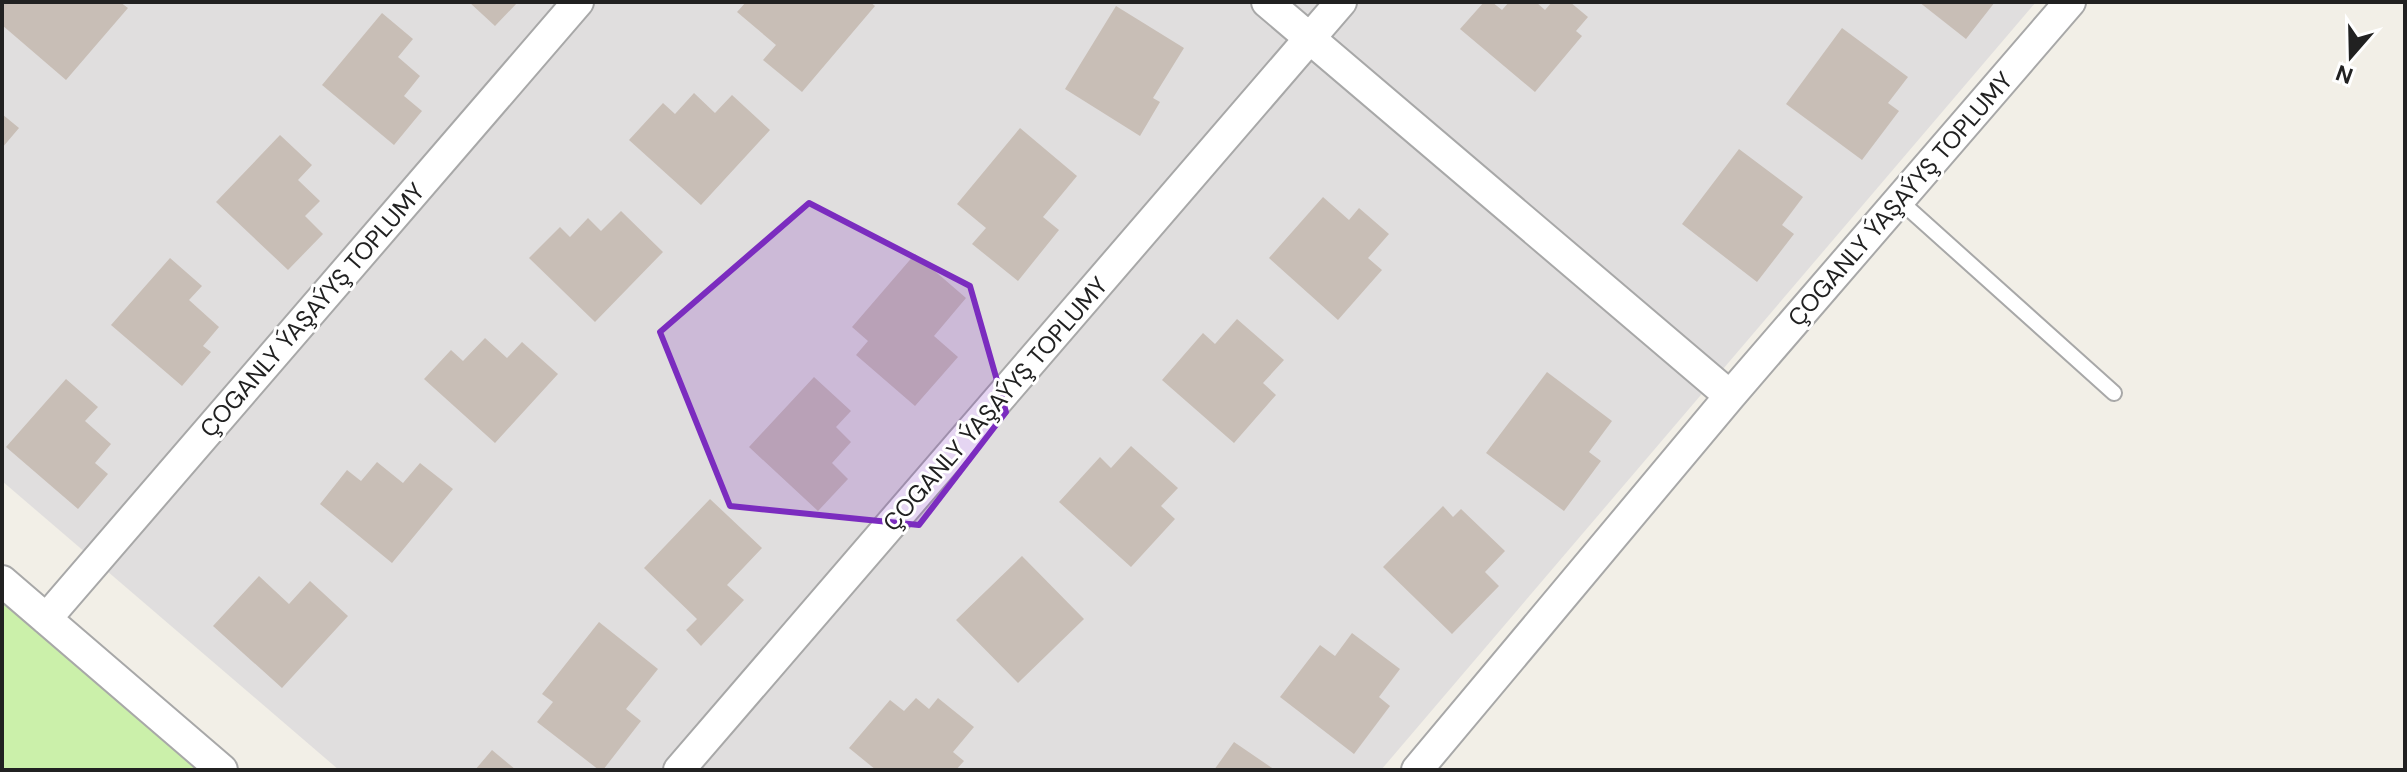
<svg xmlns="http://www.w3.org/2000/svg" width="2407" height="772" viewBox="0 0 2407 772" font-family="'DM Sans',sans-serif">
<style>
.residential{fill:#e0dede}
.grass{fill:#cbf0aa}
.building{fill:#c8beb6}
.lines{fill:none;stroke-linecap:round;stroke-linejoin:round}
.service-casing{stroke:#a8a8a8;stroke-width:18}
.minor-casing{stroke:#a8a8a8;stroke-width:34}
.service{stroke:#fff;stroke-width:14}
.minor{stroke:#fff;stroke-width:30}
.marked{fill:#7b2cbf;fill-opacity:0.2;stroke:#7b2cbf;stroke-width:6;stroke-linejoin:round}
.labels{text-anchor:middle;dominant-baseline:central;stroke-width:6;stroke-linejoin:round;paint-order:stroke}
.street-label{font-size:24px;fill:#212121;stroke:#fff}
</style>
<rect width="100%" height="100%" fill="#f2efe7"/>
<path class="residential" d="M 2,2 L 2036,2 L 1381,770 L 339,770 L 2,481 Z"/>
<path class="grass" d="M 2,599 L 201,770 L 2,770 Z"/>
<path class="building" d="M 3,2 L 120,2 L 128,8 L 66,80 L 2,25 Z
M 469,2 L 518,2 L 495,26 Z
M 746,2 L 870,2 L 875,6 L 802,92 L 763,60 L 776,45 L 737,12 Z
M 1484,2 L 1492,2 L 1502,10 L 1509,2 L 1536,2 L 1545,10 L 1552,2 L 1570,2 L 1588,17 L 1576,31 L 1582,36 L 1535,92 L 1460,29 Z
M 1919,2 L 1995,2 L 1966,39 Z
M 1116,6 L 1184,48 L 1153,98 L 1160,102 L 1140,136 L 1065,89 Z
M 382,13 L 413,39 L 398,57 L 420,76 L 404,96 L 422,111 L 394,145 L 322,85 Z
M 1842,28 L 1908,77 L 1888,103 L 1899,111 L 1862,160 L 1786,104 Z
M 694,93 L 715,113 L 732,95 L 770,130 L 701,205 L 629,140 L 663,103 L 675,114 Z
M 2,114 L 19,128 L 2,148 Z
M 1020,128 L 1077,176 L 1043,217 L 1059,230 L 1018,281 L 972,244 L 986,228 L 957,204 Z
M 280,135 L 312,165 L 298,180 L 320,201 L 305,216 L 323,234 L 288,270 L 216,202 Z
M 1739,149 L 1803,197 L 1782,225 L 1794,234 L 1757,282 L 1682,224 Z
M 1323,197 L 1349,220 L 1359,208 L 1389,234 L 1368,258 L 1382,270 L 1338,320 L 1269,258 Z
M 621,211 L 663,252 L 595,322 L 529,258 L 560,227 L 570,237 L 588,218 L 601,231 Z
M 915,254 L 966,298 L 934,336 L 958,357 L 915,406 L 856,355 L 868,341 L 852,327 Z
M 170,258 L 202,286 L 189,300 L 219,327 L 203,346 L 211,352 L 182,386 L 111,325 Z
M 1237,319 L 1284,360 L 1263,383 L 1276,395 L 1234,443 L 1162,380 L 1203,333 L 1215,344 Z
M 485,338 L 507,358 L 522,342 L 558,374 L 495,443 L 424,379 L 451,350 L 463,361 Z
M 1547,372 L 1612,421 L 1589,452 L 1601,461 L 1564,511 L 1486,453 Z
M 814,377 L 851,411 L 836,427 L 851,442 L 832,463 L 848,479 L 818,511 L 749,447 Z
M 66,379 L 98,407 L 85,421 L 111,444 L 95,463 L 108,474 L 78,509 L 6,447 Z
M 1131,446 L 1178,488 L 1161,506 L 1175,519 L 1131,567 L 1059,502 L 1100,457 L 1111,468 Z
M 377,462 L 403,483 L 420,463 L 453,489 L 392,563 L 320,504 L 347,470 L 361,481 Z
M 710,499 L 762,548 L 727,585 L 744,600 L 701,646 L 686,630 L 697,619 L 644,568 Z
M 1443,506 L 1453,517 L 1461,509 L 1505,551 L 1485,572 L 1499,586 L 1452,634 L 1383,567 Z
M 1022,556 L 1084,619 L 1018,683 L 956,620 Z
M 259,576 L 289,604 L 310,581 L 348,616 L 282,688 L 213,626 Z
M 599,622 L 658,669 L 626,709 L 641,721 L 603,770 L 599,770 L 537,722 L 553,702 L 542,694 Z
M 1352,633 L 1400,669 L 1379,697 L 1390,706 L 1354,754 L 1280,697 L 1320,645 L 1335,656 Z
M 916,698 L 929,709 L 938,698 L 974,727 L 953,752 L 964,761 L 956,770 L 876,770 L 849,748 L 890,700 L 904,711 Z
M 1234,742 L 1275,770 L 1214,770 Z
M 492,750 L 516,770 L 475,770 Z"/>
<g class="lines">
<defs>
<path id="service" d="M 1899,200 L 2114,393"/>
<path id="minor" d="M 1267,2 L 1730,396
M 2,581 L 222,770
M 46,619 L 578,2
M 679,770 L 1341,2
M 1417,770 L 1730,396 L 2070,2"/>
</defs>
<use href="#service" class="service-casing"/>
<use href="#minor" class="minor-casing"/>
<use href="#service" class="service"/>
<use href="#minor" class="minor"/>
</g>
<path class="marked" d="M 809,203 L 970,286 L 1006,412 L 919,525 L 730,506 L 660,332 Z"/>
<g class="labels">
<g class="street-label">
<text transform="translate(1900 199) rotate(-49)">ÇOGANLY ÝAŞAÝYŞ TOPLUMY</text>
<text transform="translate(312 310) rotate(-49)">ÇOGANLY ÝAŞAÝYŞ TOPLUMY</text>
<text transform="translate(995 404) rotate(-49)">ÇOGANLY ÝAŞAÝYŞ TOPLUMY</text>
</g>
</g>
<rect width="2407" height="772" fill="none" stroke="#212121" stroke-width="8"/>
<g transform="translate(2351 56) rotate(200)" stroke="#ffffff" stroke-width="6" paint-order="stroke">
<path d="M0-6L14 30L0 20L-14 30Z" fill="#212121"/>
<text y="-12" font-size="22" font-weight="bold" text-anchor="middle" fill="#212121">N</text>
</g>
</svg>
